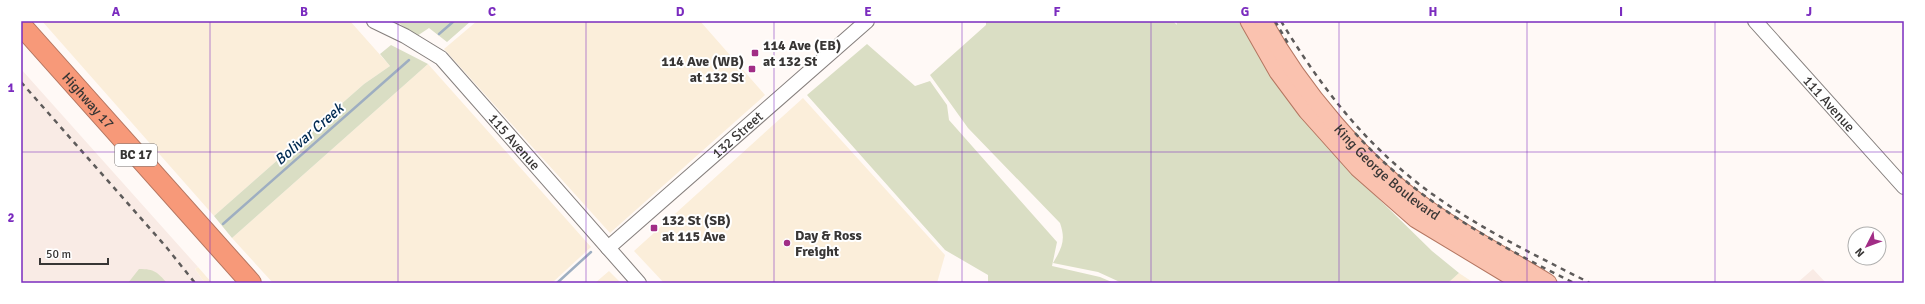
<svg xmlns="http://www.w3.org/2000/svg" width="1925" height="304" viewBox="0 0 1925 304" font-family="Signika,sans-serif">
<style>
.built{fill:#f9ebe5}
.industrial{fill:#fbeeda}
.green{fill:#dadec4}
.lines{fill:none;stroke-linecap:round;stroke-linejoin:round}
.stream{stroke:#9eaec1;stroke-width:2.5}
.minor-casing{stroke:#857f7d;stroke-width:16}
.major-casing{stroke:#b47661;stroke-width:19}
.highway-casing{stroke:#b47661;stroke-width:22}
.minor{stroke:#fff;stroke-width:14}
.major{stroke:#fac2af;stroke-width:17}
.highway{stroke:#f79979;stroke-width:20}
.rail{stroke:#5e5b5a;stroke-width:2.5;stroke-dasharray:5 5;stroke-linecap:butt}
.grid{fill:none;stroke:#7b2cbf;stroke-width:1;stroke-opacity:0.55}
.poi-dot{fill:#a12d86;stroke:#fff;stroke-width:1.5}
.labels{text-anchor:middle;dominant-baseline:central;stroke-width:4;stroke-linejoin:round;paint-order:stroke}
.shield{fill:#fff;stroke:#747272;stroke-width:1}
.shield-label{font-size:13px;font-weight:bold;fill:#383635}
.poi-label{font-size:14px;font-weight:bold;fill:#383635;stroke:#fff;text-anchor:start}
.street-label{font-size:14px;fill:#383635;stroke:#fff}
.water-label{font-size:15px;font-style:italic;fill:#002a52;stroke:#fff}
.neatline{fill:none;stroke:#7b2cbf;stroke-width:1.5}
.grid-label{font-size:13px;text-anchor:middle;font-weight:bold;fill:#7b2cbf}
</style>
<rect width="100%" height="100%" fill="#fff9f6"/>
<path class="built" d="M 21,69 L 198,267 L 195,269 L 205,283 L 21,283 Z
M 1813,269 L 1826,283 L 1797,283 Z"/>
<path class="industrial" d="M 42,21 L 350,21 L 390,66 L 364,84 L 214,216 Z
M 477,21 L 700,21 L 765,95 L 610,233 L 444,49 Z
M 428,64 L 591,247 L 552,283 L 273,283 L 232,238 Z
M 803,98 L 945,255 L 937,283 L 664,283 L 634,251 Z
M 198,267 L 212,283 L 205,283 L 195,269 Z
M 609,271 L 621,283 L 595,283 Z
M 1459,273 L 1474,283 L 1448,283 Z"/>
<path class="green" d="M 396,21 L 471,21 L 447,42 L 429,28 L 417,36 Z
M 986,21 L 1173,21 L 1177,25 L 1176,21 L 1239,21 L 1282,92 L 1335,156 L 1432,251 L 1459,273 L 1448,283 L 1122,283 L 1098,272 L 1053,263 C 1062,248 1066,240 1060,223 L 968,128 L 930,75 L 986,25 Z
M 867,44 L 915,86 L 930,81 L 947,105 L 949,120 L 1057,242 L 1052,266 L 1100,277 L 1114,283 L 988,283 L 988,275 L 945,250 L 807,95 Z
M 391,45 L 428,64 L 232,238 L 214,216 L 364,84 L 390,66 L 380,54 Z
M 139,269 C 155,269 157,272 167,283 L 128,283 Z"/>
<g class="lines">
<path class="stream" d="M 439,34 L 454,21
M 223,224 L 409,60
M 557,283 L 591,252"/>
<defs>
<g id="minor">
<path id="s1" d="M 374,21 L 405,36 L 441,58 L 639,283"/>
<path id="s2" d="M 1755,21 L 1904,187"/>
<path id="s3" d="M 608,248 L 867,21"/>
</g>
<g id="major">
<path d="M 1249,21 L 1278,72 L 1307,111 L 1358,168 L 1416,219 L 1522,283"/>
<path id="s4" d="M 1263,21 C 1300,89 1363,164 1426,208 C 1465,235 1507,258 1548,283"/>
</g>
<g id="highway">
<path id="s5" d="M 21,25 L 251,283"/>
</g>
</defs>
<use href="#minor" class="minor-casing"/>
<use href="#major" class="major-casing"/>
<use href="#highway" class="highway-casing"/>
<use href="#minor" class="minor"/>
<use href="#major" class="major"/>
<use href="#highway" class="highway"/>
<path class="rail" d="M 1275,21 L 1289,45
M 1281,21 C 1313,74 1349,124 1396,165 C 1453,216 1523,249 1590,283
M 21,82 L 167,248 L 195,283
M 1355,133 C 1414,199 1495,244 1574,283"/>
</g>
<path class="grid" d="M 210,21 L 210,283M 398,21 L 398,283M 586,21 L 586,283M 774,21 L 774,283M 962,21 L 962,283M 1151,21 L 1151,283M 1339,21 L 1339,283M 1527,21 L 1527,283M 1715,21 L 1715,283M 21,152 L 1904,152"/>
<g class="poi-dot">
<rect x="751" y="49" width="8" height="8" rx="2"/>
<rect x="748" y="65" width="8" height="8" rx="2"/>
<rect x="650" y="224" width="8" height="8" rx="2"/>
<circle cx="787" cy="243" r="4"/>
</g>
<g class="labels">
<rect class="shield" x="115" y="144" width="42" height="22" rx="3"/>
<g class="shield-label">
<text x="136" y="155">BC 17</text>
</g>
<g class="poi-label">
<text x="763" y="45">114 Ave (EB)<tspan x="763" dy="16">at 132 St</tspan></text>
<text x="744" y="61" text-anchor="end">114 Ave (WB)<tspan x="744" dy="16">at 132 St</tspan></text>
<text x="662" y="220">132 St (SB)<tspan x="662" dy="16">at 115 Ave</tspan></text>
<text x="795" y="235">Day &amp; Ross<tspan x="795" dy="16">Freight</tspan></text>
</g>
<g class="street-label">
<text stroke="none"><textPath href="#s5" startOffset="101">Highway 17</textPath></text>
<text stroke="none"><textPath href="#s2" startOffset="111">111 Avenue</textPath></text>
<text stroke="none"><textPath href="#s3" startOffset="172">132 Street</textPath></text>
<text stroke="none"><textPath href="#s1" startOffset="188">115 Avenue</textPath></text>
<text stroke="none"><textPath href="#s4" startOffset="197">King George Boulevard</textPath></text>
</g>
<g class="water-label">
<text transform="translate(309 134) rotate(-41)">Bolivar Creek</text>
</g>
</g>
<rect width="1925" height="304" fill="none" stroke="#ffffff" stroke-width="44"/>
<g transform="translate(1867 246) rotate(228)"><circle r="19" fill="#ffffff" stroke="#afafae"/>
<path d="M0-3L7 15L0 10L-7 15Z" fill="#a12d86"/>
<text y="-6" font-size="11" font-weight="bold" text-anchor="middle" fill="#383635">N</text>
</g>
<path d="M40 258v6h68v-6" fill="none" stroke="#383635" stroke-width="2"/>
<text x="46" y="258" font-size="12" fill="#383635" stroke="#ffffff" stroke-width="3" paint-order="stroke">50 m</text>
<rect x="22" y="22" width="1881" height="260" class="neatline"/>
<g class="grid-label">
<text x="116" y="16">A</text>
<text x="304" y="16">B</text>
<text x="492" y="16">C</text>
<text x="680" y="16">D</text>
<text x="868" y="16">E</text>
<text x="1057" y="16">F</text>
<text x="1245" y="16">G</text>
<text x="1433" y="16">H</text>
<text x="1621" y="16">I</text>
<text x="1809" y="16">J</text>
<text x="11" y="92">1</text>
<text x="11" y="222">2</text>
</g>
</svg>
